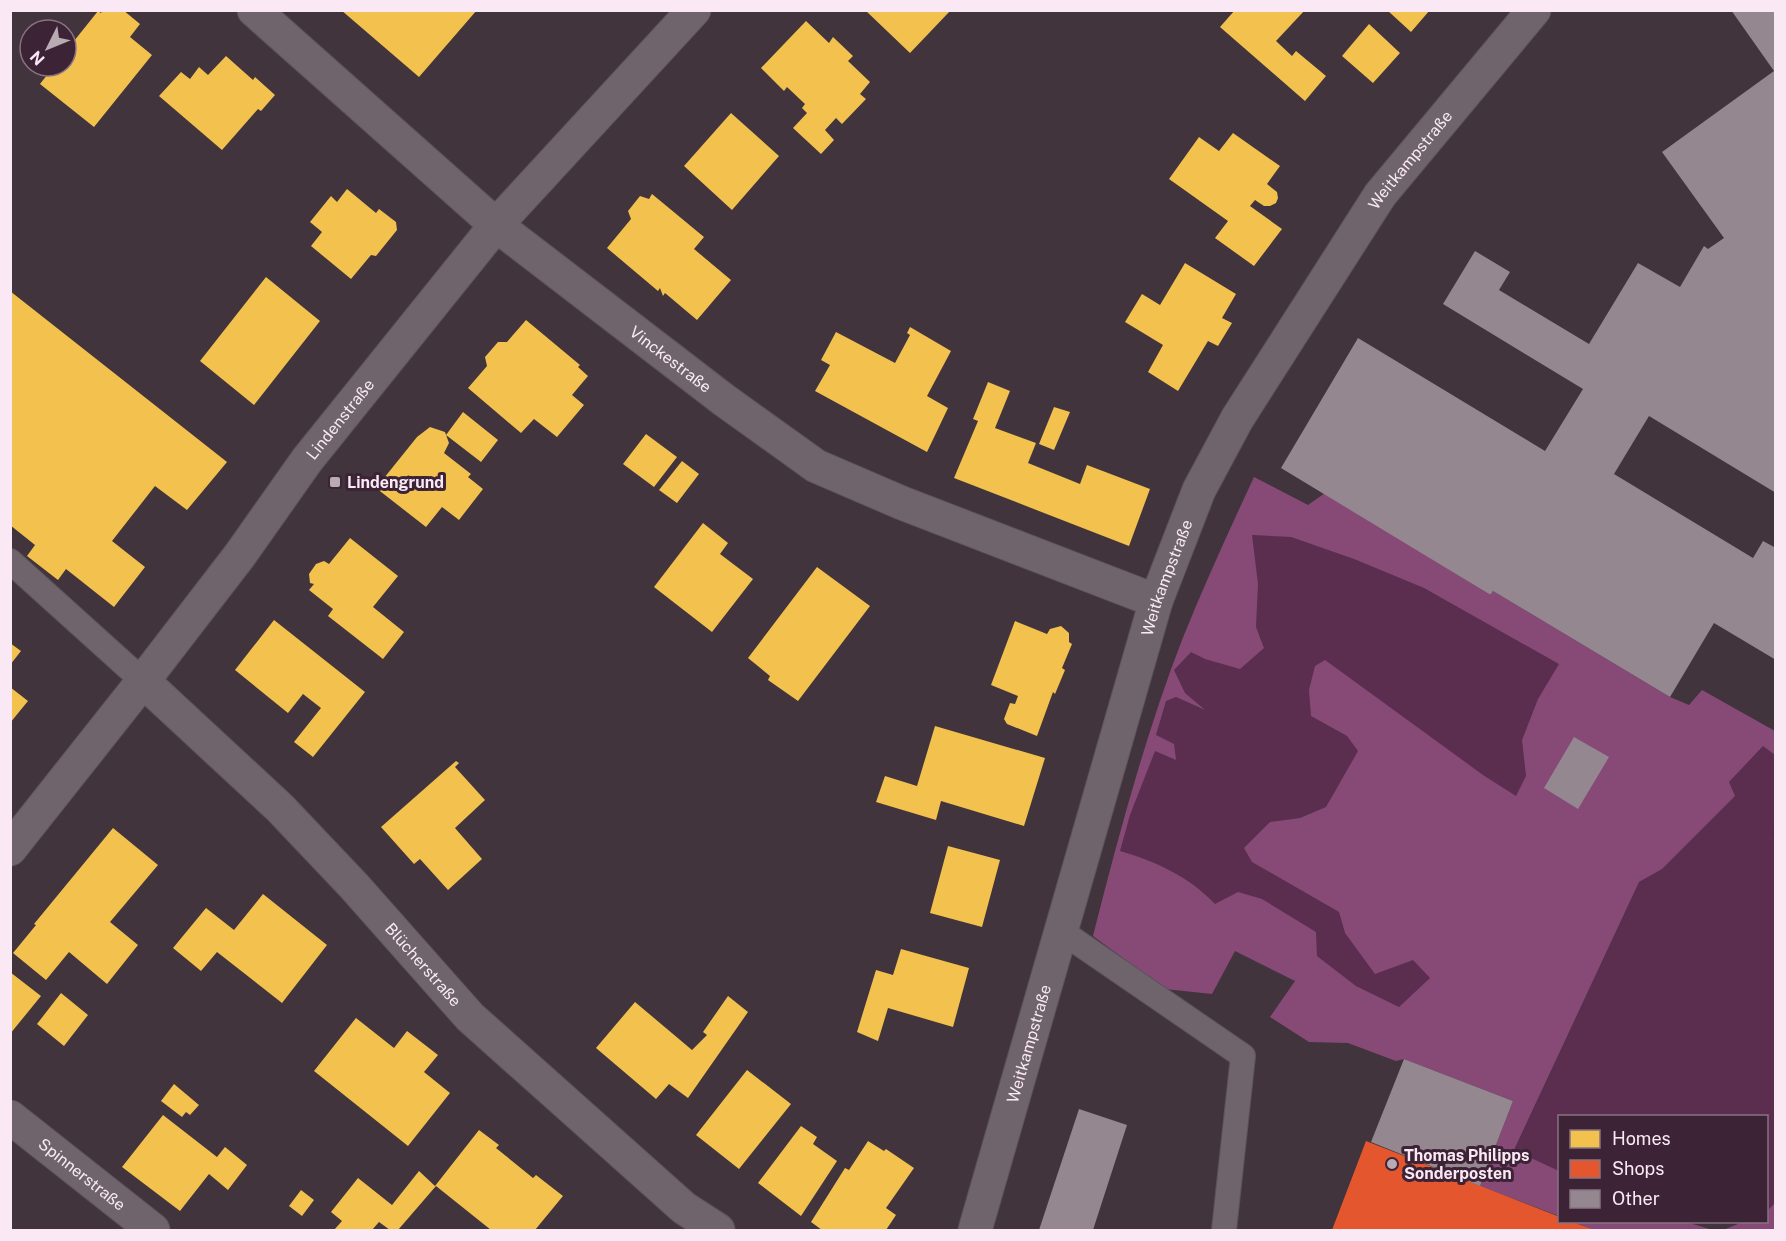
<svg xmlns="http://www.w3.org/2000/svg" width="1786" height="1241" viewBox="0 0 1786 1241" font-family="'Public Sans',sans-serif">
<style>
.green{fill:#5b2e50}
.forest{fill:#874a77;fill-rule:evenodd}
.homes{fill:#f2c14e}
.shops{fill:#e4572e}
.building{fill:#948790}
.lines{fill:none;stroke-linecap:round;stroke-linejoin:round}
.service-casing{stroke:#5e525a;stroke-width:26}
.minor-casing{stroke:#5e525a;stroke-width:35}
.service{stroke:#6f646b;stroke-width:24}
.minor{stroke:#6f646b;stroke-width:33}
.poi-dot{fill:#b9aab4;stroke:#3c2436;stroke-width:2}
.labels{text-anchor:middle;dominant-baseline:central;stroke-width:6;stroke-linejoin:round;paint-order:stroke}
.street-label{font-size:16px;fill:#fae9f4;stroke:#3c2436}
.poi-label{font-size:16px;font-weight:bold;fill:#fae9f4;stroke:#3c2436;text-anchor:start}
</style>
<rect width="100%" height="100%" fill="#41343d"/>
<path class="green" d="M 1251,535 L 1291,537 L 1354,559 L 1424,588 L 1560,664 L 1538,699 L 1522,740 L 1526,776 L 1516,797 L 1483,775 L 1311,716 L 1347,736 L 1358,751 L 1326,807 L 1300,818 L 1270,822 L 1252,862 L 1339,912 L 1345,933 L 1375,973 L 1413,959 L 1430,978 L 1399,1007 L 1356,986 L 1317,956 L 1316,932 L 1238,892 L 1215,904 C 1190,877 1155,861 1119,851 L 1130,815 L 1155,750 L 1175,760 L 1156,735 L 1166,701 L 1176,697 L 1201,709 L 1185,693 L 1174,670 L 1190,651 L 1205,659 L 1264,648 L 1256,627 L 1258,584 Z
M 1764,745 L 1776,755 L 1776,817 L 1773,834 L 1776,837 L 1775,1203 L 1767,1211 L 1766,1116 L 1560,1116 L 1559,1171 L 1514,1151 L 1639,882 L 1662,869 L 1735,796 L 1729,782 Z"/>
<path class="forest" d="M 1254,477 L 1308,505 L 1325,493 L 1489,594 L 1491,594 L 1493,591 L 1670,697 L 1689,705 L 1702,690 L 1775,731 L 1775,755 L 1763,746 L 1729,782 L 1735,796 L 1662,869 L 1639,882 L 1514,1150 L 1559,1171 L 1559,1216 L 1480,1186 L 1513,1101 L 1404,1059 L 1396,1061 L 1348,1043 L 1309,1042 L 1270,1017 L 1295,981 L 1235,951 L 1212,994 L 1165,989 L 1093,936 C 1118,837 1145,736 1182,640 C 1204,585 1229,531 1254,477 ZM 1252,535 L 1291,537 L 1354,559 L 1424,588 L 1559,664 L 1538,699 L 1522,740 L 1526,776 L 1516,796 L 1483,775 L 1325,660 L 1315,666 L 1309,690 L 1311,716 L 1347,736 L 1358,751 L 1326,807 L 1300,818 L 1270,822 L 1244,848 L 1252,862 L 1339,912 L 1345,933 L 1375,974 L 1413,960 L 1430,978 L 1399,1007 L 1356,986 L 1317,956 L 1316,932 L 1262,899 L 1238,892 L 1215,904 C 1190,877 1155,861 1120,851 L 1130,815 L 1155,751 L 1176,760 L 1174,744 L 1156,735 L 1166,701 L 1176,697 L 1205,710 L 1185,693 L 1174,670 L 1191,652 L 1205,659 L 1240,669 L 1264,648 L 1256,627 L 1258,584 Z
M 1775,1203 L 1775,1230 L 1723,1230 L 1743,1222 L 1766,1222 L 1767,1211 Z
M 1572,1222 L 1686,1222 L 1713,1230 L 1595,1230 Z"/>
<path class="homes" d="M 103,10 L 123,10 L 140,24 L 130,37 L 152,55 L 94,127 L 40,84 L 54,66 L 66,66 L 66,51 L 98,11 L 101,13 Z
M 341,10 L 477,10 L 419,77 Z
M 865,10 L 951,10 L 910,53 Z
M 1235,10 L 1305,10 L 1276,41 L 1292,56 L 1296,51 L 1326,76 L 1305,101 L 1220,27 Z
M 1387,10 L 1430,10 L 1411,32 Z
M 806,21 L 829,43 L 833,37 L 853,56 L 848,61 L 870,82 L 860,94 L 866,99 L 842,124 L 836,118 L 825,130 L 834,140 L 821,154 L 793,128 L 807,113 L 802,108 L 805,104 L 787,87 L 784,91 L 761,68 Z
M 1369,24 L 1400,53 L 1373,83 L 1342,56 Z
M 226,56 L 253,80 L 255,77 L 275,95 L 261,111 L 258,109 L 222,150 L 159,96 L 181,72 L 190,79 L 199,67 L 208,75 Z
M 731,113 L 779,156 L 732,210 L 684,166 Z
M 1233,133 L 1280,166 L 1267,184 L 1277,192 L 1278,198 L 1276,203 L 1270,206 L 1264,206 L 1255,200 L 1250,206 L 1282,229 L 1254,266 L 1215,238 L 1228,221 L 1169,179 L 1199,137 L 1219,151 Z
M 347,189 L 376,213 L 379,209 L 396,222 L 397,230 L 376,256 L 371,255 L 351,279 L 311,246 L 322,232 L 310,222 L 331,196 L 337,202 Z
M 652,194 L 704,237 L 694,249 L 731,280 L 697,320 L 665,293 L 663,296 L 660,288 L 658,291 L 607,248 L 631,219 L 628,211 L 640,196 L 649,199 Z
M 1185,263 L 1236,294 L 1222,318 L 1232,323 L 1218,346 L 1208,341 L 1178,391 L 1148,372 L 1163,345 L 1125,322 L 1142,294 L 1160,305 Z
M 266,277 L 320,321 L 254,405 L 200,361 Z
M 10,291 L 227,462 L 187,510 L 155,486 L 112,541 L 145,567 L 114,607 L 66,569 L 58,580 L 27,556 L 35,545 L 10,525 Z
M 526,320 L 580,365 L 578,367 L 588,376 L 572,395 L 584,405 L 557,437 L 534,419 L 521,433 L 468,388 L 487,366 L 485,357 L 498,342 L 507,342 Z
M 910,327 L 951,351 L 927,396 L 948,408 L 927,452 L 815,391 L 830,365 L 821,360 L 836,332 L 895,363 L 910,335 L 907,333 Z
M 988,382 L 1010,391 L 995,428 L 1036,443 L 1028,463 L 1080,484 L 1087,465 L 1150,489 L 1129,546 L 954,478 L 978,421 L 973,419 Z
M 1054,407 L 1070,412 L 1054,450 L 1039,444 Z
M 463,412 L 498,440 L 481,462 L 446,435 Z
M 430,427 L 445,432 L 449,443 L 444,453 L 471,474 L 468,477 L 483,489 L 459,520 L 442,507 L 426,527 L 376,488 L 417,437 Z
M 646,434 L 677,457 L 654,487 L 623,464 Z
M 682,461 L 699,474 L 677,503 L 659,490 Z
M 703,523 L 728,543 L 720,554 L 753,579 L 712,632 L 654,587 Z
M 350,538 L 398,576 L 373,607 L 404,632 L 383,659 L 328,616 L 333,609 L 309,590 L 314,584 L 310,583 L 309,574 L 316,564 L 324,561 L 329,564 Z
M 817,567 L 870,606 L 798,701 L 768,680 L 770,676 L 748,658 Z
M 274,620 L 365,692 L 313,757 L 294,742 L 321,708 L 303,694 L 288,713 L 235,670 Z
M 1015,621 L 1047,634 L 1050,629 L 1061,626 L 1069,633 L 1069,642 L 1072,644 L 1062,668 L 1065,670 L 1055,694 L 1053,692 L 1037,736 L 1007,724 L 1004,719 L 1010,703 L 1015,704 L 1018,696 L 991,685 Z
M 10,643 L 21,651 L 10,665 Z
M 10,687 L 28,701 L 10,723 Z
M 935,726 L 1045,758 L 1024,826 L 941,801 L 936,820 L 876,802 L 885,776 L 917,786 Z
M 456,761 L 459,763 L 455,767 L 485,800 L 455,828 L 482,859 L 448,890 L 420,859 L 414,864 L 381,827 Z
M 113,828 L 158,865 L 110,922 L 138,945 L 107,984 L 69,952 L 46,980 L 13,953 L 36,925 L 34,924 Z
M 948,846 L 1000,860 L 982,927 L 930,913 Z
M 263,894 L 327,945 L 282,1003 L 217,952 L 201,971 L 173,948 L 206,908 L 234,930 Z
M 901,949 L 969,968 L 953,1027 L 888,1008 L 878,1041 L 857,1032 L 876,970 L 893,975 Z
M 10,972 L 41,996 L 10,1034 Z
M 61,993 L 88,1015 L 64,1046 L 37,1024 Z
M 728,996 L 748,1012 L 688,1098 L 669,1084 L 656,1099 L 596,1048 L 635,1002 L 692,1050 L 707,1035 L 703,1032 Z
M 356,1018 L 394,1048 L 407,1031 L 438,1055 L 424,1072 L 450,1093 L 408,1146 L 314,1071 Z
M 747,1070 L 791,1104 L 739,1169 L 696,1135 Z
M 174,1084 L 199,1105 L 190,1115 L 186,1112 L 182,1117 L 161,1101 Z
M 163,1115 L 217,1157 L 225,1147 L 247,1165 L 228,1190 L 209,1174 L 180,1211 L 122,1167 Z
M 801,1126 L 817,1137 L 813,1144 L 837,1161 L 801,1216 L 758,1183 Z
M 479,1130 L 499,1145 L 496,1148 L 533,1178 L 536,1175 L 563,1196 L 535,1230 L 491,1230 L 436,1186 L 398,1230 L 390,1230 L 379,1222 L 372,1230 L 334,1230 L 342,1221 L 331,1212 L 358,1178 L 392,1205 L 419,1171 L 435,1186 Z
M 868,1141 L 884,1151 L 886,1149 L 914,1168 L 886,1208 L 896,1215 L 886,1230 L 822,1230 L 811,1222 L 845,1168 L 849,1170 Z
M 301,1190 L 314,1200 L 302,1216 L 289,1206 Z"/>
<path class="shops" d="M 1366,1141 L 1560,1217 L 1560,1222 L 1572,1222 L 1595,1230 L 1332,1230 Z"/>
<path class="building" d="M 1731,10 L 1776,10 L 1776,493 L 1649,416 L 1614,474 L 1753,558 L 1763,541 L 1776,548 L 1776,660 L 1714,623 L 1670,697 L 1493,591 L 1491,594 L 1489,594 L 1281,468 L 1358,338 L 1545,451 L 1583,389 L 1443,304 L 1475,251 L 1510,272 L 1499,290 L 1589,344 L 1638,263 L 1680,287 L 1704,246 L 1708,249 L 1724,238 L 1662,152 L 1774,71 Z
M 1574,737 L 1609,757 L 1578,809 L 1544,788 Z
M 1404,1059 L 1513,1101 L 1480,1186 L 1371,1142 Z
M 1079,1109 L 1127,1125 L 1093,1230 L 1039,1230 Z"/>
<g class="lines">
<defs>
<path id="service" d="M 10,561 L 143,681
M 1061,931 L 1243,1056 L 1224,1230"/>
<g id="minor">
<path id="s1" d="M 254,10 L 496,225 L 724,400 L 816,466 L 902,503 L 1156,601"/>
<path id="s2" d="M 143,681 L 280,808 L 354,886 L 470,1017 L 684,1208 L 718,1230"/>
<path id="s3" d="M 10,849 L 143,681 L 240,555 L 307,460 L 496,225 L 694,10"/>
<path id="s4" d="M 10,1117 L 153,1230"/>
<path id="s5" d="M 975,1230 L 1156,601 L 1199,490 L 1237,419 L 1380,195 L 1534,10"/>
</g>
</defs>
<use href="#service" class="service-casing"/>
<use href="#minor" class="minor-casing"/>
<use href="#service" class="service"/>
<use href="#minor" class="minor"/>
</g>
<g class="poi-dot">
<rect x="329" y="476" width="12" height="12" rx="3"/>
<circle cx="1392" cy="1164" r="6"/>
</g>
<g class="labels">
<g class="street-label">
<text stroke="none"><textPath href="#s5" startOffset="1166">Weitkampstraße</textPath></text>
<text stroke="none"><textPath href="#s1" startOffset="544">Vinckestraße</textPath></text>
<text stroke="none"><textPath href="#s3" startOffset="542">Lindenstraße</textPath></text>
<text stroke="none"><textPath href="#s5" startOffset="680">Weitkampstraße</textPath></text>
<text stroke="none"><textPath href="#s2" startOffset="399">Blücherstraße</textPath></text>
<text stroke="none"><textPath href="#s5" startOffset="194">Weitkampstraße</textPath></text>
<text stroke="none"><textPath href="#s4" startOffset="92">Spinnerstraße</textPath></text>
</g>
<g class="poi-label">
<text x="347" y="482">Lindengrund</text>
<text x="1404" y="1155">Thomas Philipps<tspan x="1404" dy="18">Sonderposten</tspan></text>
</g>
</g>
<rect width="1786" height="1241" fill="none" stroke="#fae9f4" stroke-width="24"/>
<rect x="1558" y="1115" width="210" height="108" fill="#3c2436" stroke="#887382" stroke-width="1.5"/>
<rect x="1570" y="1130" width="30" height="18" fill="#f2c14e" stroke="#887382" stroke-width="1.5"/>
<text x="1612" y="1145" font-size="18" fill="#fae9f4">Homes</text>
<rect x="1570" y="1160" width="30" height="18" fill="#e4572e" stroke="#887382" stroke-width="1.5"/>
<text x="1612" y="1175" font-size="18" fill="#fae9f4">Shops</text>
<rect x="1570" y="1190" width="30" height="18" fill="#948790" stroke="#887382" stroke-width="1.5"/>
<text x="1612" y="1205" font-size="18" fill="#fae9f4">Other</text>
<g transform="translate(48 48) rotate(227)"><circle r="28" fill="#3c2436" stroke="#887382" stroke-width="1.5"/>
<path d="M0-4.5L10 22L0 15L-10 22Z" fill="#b9aab4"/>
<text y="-9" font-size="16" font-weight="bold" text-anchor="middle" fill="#fae9f4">N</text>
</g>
</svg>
